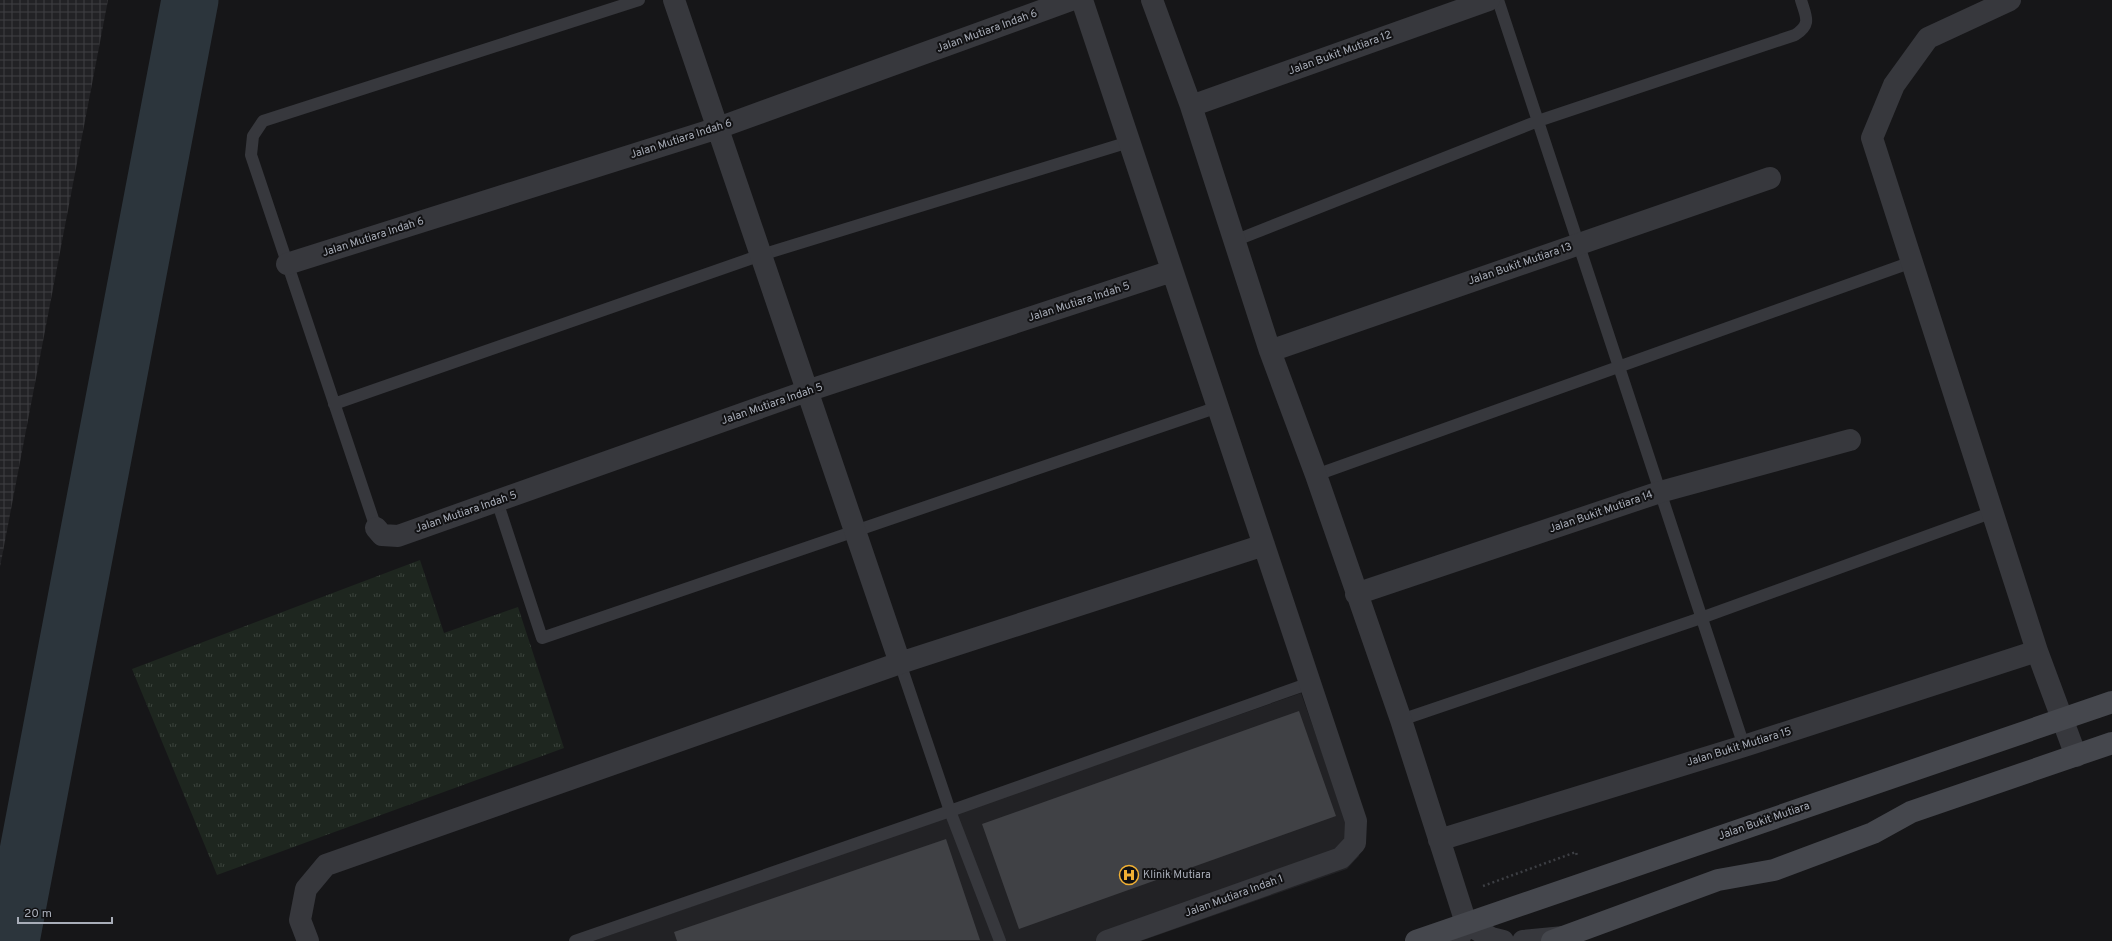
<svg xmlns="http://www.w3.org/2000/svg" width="2112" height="941" viewBox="0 0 2112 941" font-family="Overpass,sans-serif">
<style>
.built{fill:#222225}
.industrial{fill:url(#industrial-grid)}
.park{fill:url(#park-tufts)}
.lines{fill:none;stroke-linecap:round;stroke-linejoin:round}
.river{stroke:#2c353c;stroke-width:57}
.building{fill:#404145}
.path{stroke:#3d3f44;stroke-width:2.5;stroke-dasharray:2 3;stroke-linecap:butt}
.lane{stroke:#37383d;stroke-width:12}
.street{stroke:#37383d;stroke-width:22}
.secondary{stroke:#45474d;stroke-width:22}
.labels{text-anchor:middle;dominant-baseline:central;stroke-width:4;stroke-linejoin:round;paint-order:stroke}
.street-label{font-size:11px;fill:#a8adb8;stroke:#111113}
.poi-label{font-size:11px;fill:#a8adb8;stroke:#111113;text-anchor:start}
</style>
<defs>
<pattern id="industrial-grid" width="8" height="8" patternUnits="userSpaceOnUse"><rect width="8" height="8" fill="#222225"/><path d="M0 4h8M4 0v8" fill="none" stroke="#3f3f43"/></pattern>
<pattern id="park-tufts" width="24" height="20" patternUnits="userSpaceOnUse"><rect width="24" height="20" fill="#1e261f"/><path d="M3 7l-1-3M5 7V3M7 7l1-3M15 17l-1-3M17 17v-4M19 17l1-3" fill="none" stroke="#3c433d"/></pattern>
</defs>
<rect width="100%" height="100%" fill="#161618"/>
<path class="built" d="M 1301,693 L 1359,856 L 1347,869 L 1141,941 L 593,941 Z"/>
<path class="industrial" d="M 0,0 L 108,0 L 0,567 Z"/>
<path class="park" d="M 420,560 L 444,633 L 518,607 L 564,748 L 217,875 L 132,669 Z"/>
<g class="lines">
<path class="river" d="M 11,941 L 190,0"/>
</g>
<path class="building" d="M 1299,711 L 1336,816 L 1019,929 L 982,824 Z
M 946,839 L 980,940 L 677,941 L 674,932 Z"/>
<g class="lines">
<path class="path" d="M 1483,886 L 1576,852 L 1577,856"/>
<path class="lane" d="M 1498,0 L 1744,746
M 1234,241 L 1538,121 L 1795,35 C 1812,24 1806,17 1801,0
M 334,404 L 761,255 L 1129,142
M 1316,475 L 1912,262
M 497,501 L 542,638 L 1218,407
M 376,528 L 251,155 L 253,136 L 263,121 L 639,0
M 900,663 L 950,811 L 1000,941
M 1401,720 L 1701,618 L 1993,512
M 575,941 L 950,811 L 1310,683"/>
<path class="street" d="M 674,0 L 900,663
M 1082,0 L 1356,821 L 1355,843 L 1341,858 L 1107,941
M 1152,0 L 1191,106 L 1270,351 L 1316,475 L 1401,720 L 1466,923 L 1491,938 L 1503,941
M 2010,0 L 1928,38 L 1894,85 L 1872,138 L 2037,651 L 2076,756
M 1191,106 L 1489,0
M 287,264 L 718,128 L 1071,0
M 1270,351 L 1770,178
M 376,528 L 382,535 L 398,536 L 807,391 L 1172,271
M 1356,594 L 1660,492 L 1850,440
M 1439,840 L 1744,746 L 2037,651
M 308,941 L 300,920 L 306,889 L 326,865 L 900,663 L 1264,545
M 1458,941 L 1466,923
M 1523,941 L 1564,937"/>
<path class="secondary" d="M 1416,941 L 2112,702
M 1552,941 L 1718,880 L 1774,870 L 1873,833 L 1911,812 L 2112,743"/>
</g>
<defs>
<symbol id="hospital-ring" viewBox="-11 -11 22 22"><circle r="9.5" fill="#111113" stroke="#f2b134" stroke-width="1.5"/><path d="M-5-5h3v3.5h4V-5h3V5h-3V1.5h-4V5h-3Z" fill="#f2b134"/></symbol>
</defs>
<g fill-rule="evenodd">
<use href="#hospital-ring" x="1118" y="864" width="22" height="22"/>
</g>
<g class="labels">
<g class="street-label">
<text transform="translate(987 31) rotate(-20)">Jalan Mutiara Indah 6</text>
<text transform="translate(1340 53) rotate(-20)">Jalan Bukit Mutiara 12</text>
<text transform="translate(681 139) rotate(-18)">Jalan Mutiara Indah 6</text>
<text transform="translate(373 237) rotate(-18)">Jalan Mutiara Indah 6</text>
<text transform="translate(1520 264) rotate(-19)">Jalan Bukit Mutiara 13</text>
<text transform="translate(1079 302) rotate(-18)">Jalan Mutiara Indah 5</text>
<text transform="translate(772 404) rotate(-19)">Jalan Mutiara Indah 5</text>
<text transform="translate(466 512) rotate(-19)">Jalan Mutiara Indah 5</text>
<text transform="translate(1601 512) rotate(-19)">Jalan Bukit Mutiara 14</text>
<text transform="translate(1739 747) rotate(-17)">Jalan Bukit Mutiara 15</text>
<text transform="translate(1764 821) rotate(-19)">Jalan Bukit Mutiara</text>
<text transform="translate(1234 896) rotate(-20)">Jalan Mutiara Indah 1</text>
</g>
<g class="poi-label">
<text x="1143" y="875">Klinik Mutiara</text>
</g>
</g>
<path d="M18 917v6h94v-6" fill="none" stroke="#a8adb8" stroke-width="2"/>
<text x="24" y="917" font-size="12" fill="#a8adb8" stroke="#111113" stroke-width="3" paint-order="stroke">20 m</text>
</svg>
